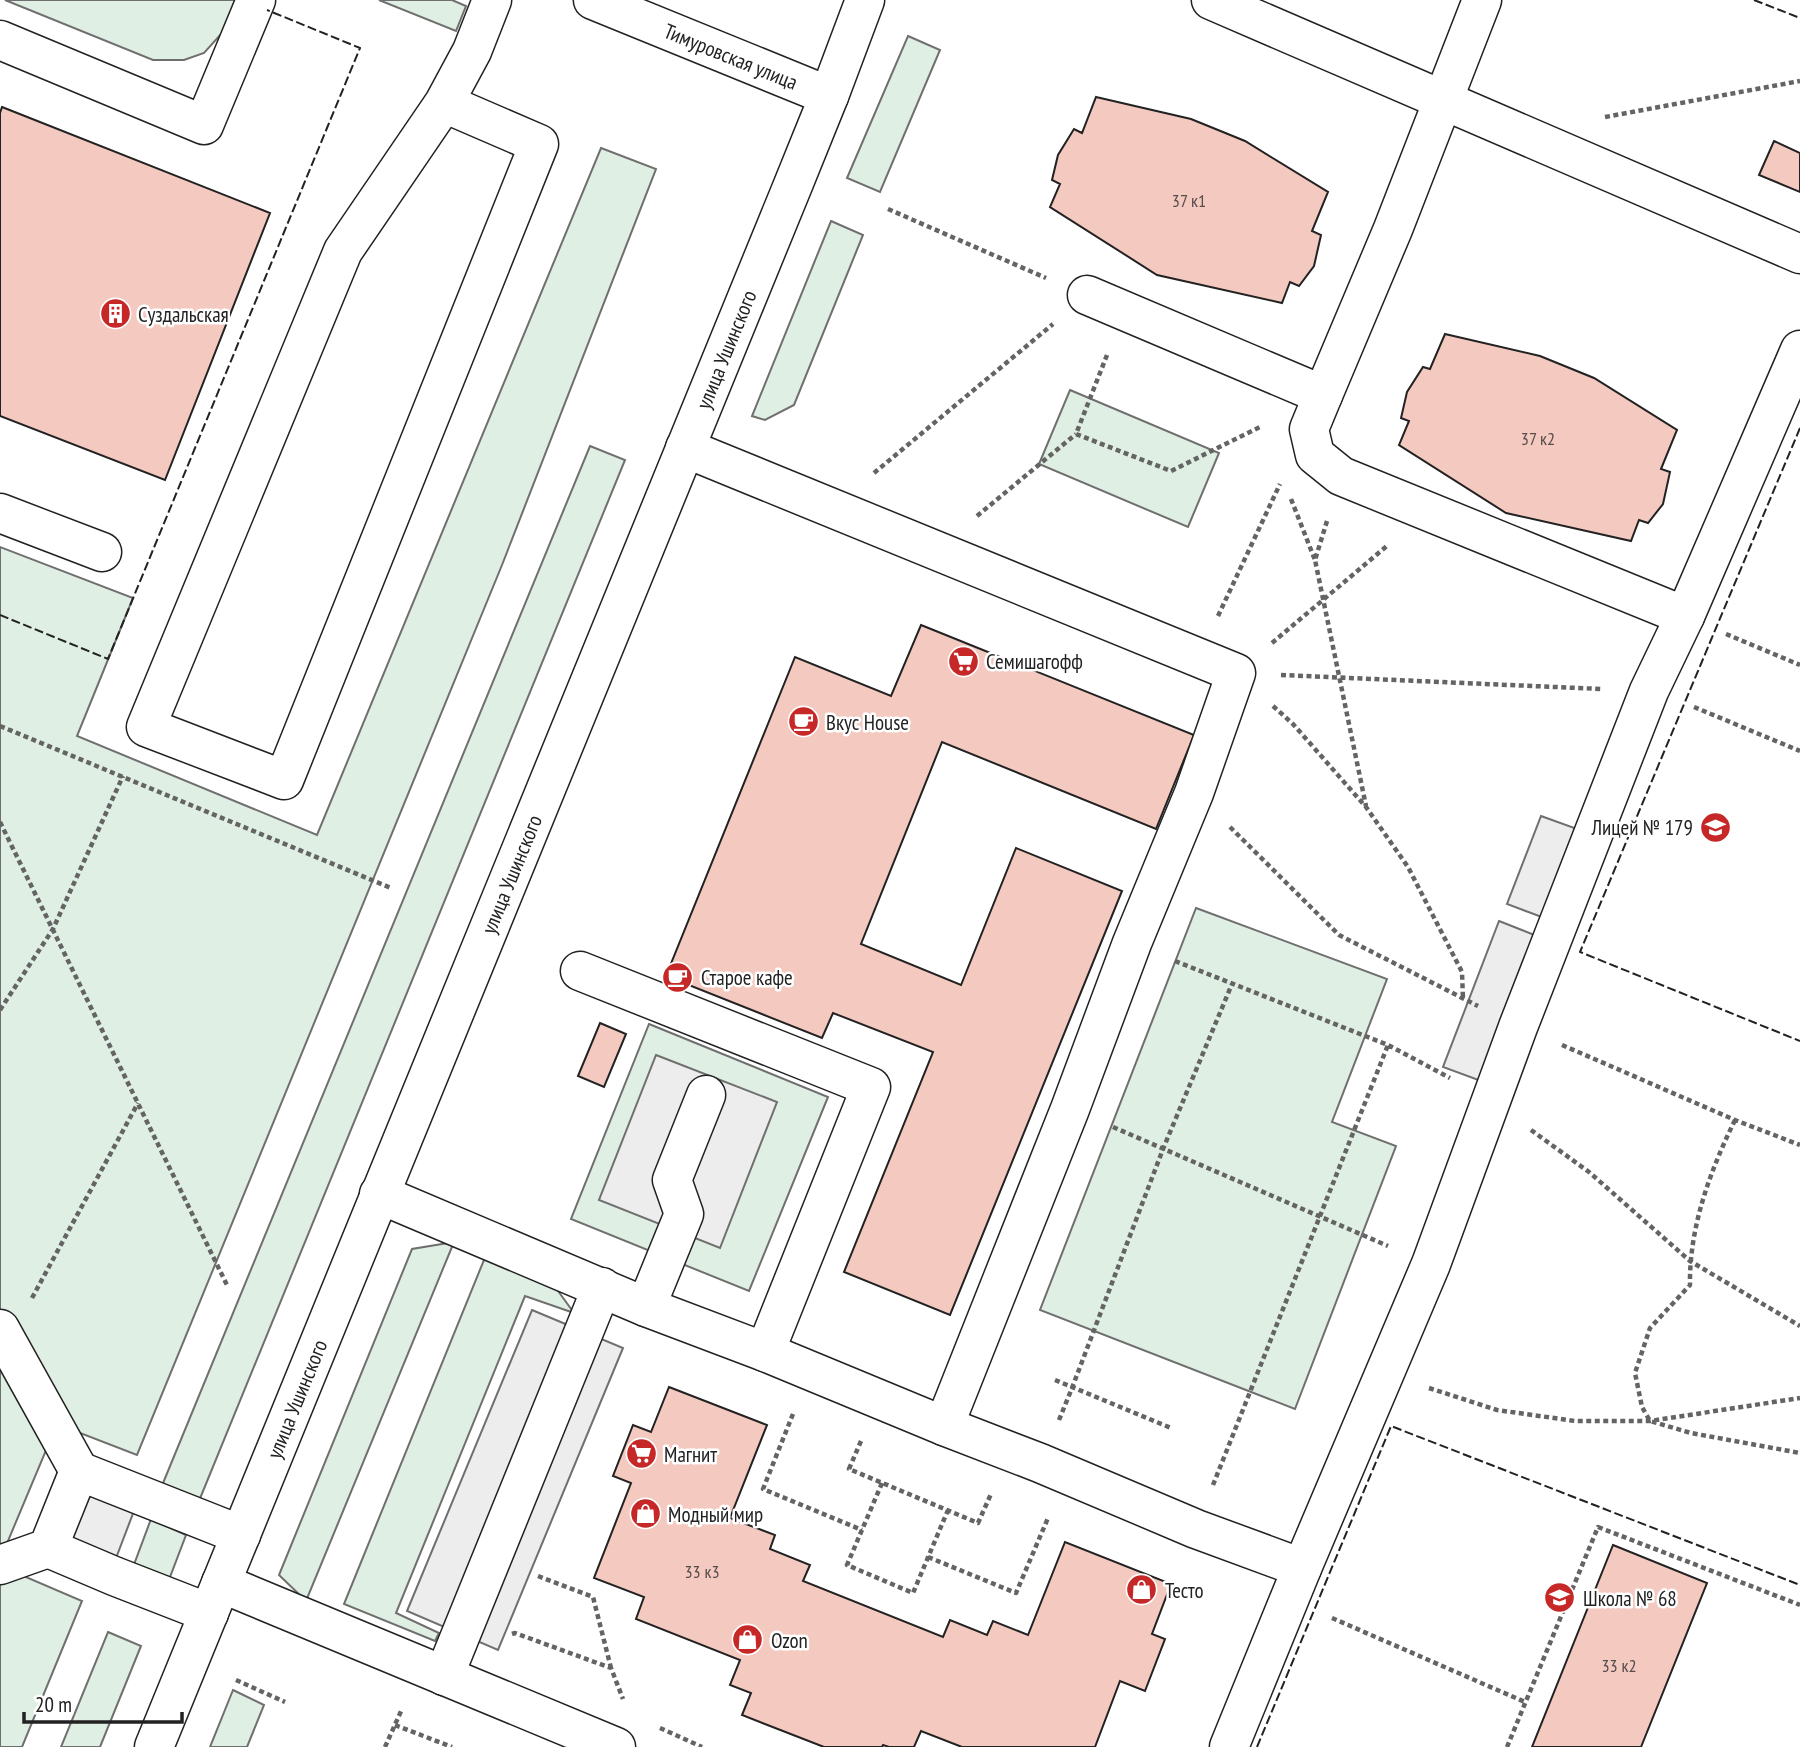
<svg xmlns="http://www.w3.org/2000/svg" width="1800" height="1747" viewBox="0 0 1800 1747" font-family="'PT Sans Narrow',sans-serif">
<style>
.green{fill:#e0efe3;stroke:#6f6f6f;stroke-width:2}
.parking{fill:#ededed;stroke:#6f6f6f;stroke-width:2}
.building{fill:#f3c9c0;stroke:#222;stroke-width:2}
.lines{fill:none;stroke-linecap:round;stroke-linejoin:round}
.minor-casing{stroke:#222;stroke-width:41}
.path{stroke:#646464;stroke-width:4.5;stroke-dasharray:5 3.5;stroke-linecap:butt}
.minor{stroke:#fff;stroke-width:38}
.fence{stroke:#222;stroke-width:2;stroke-dasharray:9 3.5;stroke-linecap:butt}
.labels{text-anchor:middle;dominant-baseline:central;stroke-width:5;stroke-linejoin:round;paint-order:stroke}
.number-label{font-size:18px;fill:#564c4a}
.street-label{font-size:21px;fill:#222;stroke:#fff}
.poi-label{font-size:21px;fill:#222;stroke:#fff;text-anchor:start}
</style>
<rect width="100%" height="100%" fill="#fff"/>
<path class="green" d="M 5,0 L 237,0 L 223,32 L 204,53 L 184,60 L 153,60 Z
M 379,0 L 452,0 L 466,6 L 456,31 Z
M 908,36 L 940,50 L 880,192 L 847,178 Z
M 601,148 L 656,169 L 502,565 L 137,1455 L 57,1424 L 0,1560 L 0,547 L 133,598 L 77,736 L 317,835 Z
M 831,221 L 863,235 L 794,405 L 765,420 L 752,416 Z
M 1070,390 L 1219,453 L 1188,527 L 1039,464 Z
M 590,446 L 625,460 L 199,1501 L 161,1488 Z
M 1196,908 L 1387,979 L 1332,1122 L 1396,1146 L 1295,1409 L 1040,1310 Z
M 649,1024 L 828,1097 L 749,1291 L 571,1219 Z
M 454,1242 L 306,1601 L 279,1575 L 412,1249 Z
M 486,1255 L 553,1284 L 574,1313 L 525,1296 L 396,1613 L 439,1633 L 435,1641 L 344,1604 Z
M 151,1519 L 186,1535 L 170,1577 L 151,1577 L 132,1570 Z
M 0,1566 L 82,1601 L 22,1747 L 0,1747 Z
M 108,1632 L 141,1646 L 100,1747 L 61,1747 Z
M 233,1690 L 264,1705 L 247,1747 L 210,1747 Z"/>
<path class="parking" d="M 1541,816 L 1580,830 L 1547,919 L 1507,904 Z
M 1499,921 L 1537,936 L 1481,1081 L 1443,1067 Z
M 656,1055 L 777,1102 L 720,1248 L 599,1200 Z
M 532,1310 L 623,1348 L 498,1650 L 407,1611 Z
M 80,1481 L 137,1503 L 113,1566 L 56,1544 Z"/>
<path class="building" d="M 1096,97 L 1191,119 L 1245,141 L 1328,192 L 1312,231 L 1321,235 L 1314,266 L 1299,286 L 1290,282 L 1282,303 L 1157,275 L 1050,207 L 1060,184 L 1052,180 L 1058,155 L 1074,129 L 1082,133 Z
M 2,107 L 270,213 L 165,480 L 0,416 L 0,113 Z
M 1774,141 L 1800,153 L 1800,192 L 1759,175 Z
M 1445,334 L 1540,356 L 1594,378 L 1677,430 L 1661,469 L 1670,472 L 1663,504 L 1648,523 L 1639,520 L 1631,541 L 1506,513 L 1399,445 L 1409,421 L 1401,418 L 1407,392 L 1423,367 L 1430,369 Z
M 921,625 L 1194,735 L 1156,829 L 942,742 L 861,944 L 961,985 L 1016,848 L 1122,891 L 950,1315 L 844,1272 L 933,1052 L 833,1013 L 822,1038 L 666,976 L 795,657 L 891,696 Z
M 600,1023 L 626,1034 L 604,1087 L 578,1076 Z
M 669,1387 L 767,1425 L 730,1518 L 775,1535 L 770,1549 L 810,1565 L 803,1581 L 943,1637 L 950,1620 L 987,1635 L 993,1621 L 1028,1635 L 1065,1542 L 1171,1584 L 1152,1634 L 1165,1639 L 1145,1691 L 1120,1681 L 1095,1747 L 962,1747 L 921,1731 L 914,1747 L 889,1747 L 883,1745 L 882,1747 L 824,1747 L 742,1715 L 751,1693 L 730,1685 L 740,1660 L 636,1619 L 644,1597 L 594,1578 L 631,1483 L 613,1476 L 633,1425 L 651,1432 Z
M 1613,1545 L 1707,1583 L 1641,1747 L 1532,1747 Z"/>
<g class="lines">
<defs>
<g id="minor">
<path id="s1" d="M 593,0 L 829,96"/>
<path d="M 1211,0 L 1800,254"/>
<path d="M 0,40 L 204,125 L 256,0"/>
<path d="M 444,103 L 539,144 L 284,780 L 146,727 L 343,251 L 444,103 L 472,51 L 492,0"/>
<path d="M 1087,295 L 1323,395 L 1309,429 L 1315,455 L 1341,476 L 1685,616"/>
<path d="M 1323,395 L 1393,229 L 1482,0"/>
<path d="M 0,513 L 102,552"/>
<path d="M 580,971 L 871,1087 L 765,1352"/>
<path d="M 379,1194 L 646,1307 L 765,1352 L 944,1426 L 1070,1109 L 1132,943 L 1194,793 L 1236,673 L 685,448"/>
<path d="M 646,1307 L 684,1214 L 672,1180 L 706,1095"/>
<path d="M 0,1329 L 79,1471"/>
<path d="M 944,1426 L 1040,1463 L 1196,1529 L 1302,1568"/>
<path d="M 48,1548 L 114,1576 L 209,1613"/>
<path d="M 0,1565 L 48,1548 L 79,1471 L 241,1535"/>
<path d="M 221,1583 L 616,1747"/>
<path d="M 444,1676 L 602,1287"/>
<path id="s2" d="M 154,1747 L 793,185 L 829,96 L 865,0"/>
<path d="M 1229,1747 L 1302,1568 L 1431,1264 L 1518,1027 L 1649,691 L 1685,616 L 1800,350"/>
</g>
</defs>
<use href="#minor" class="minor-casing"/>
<path class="path" d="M 1605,117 L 1800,81
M 888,209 L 1046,278
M 1107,355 L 1076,434 L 1171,471 L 1262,426
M 874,473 L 1053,324
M 1291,499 L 1315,560
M 977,516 L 1076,434
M 1327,521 L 1315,560 L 1366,806
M 1218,616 L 1280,484
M 1726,634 L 1800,665
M 1272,643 L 1388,545
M 1281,675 L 1601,689
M 1273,706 L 1293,724 L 1366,807 L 1408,867 L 1462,972 L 1463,999
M 1694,707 L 1800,751
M 0,726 L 391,888
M 0,822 L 227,1285
M 1230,827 L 1339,935 L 1478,1006
M 1175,961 L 1388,1045 L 1450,1078
M 0,1010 L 53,929 L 123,776
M 1562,1045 L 1735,1120 L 1800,1145
M 1735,1120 C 1710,1171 1689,1228 1690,1285 L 1650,1328 L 1635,1373 L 1642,1407 L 1650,1421 L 1691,1433 L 1800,1453
M 1113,1127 L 1388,1246
M 1531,1130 L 1589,1172 L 1690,1261 L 1800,1326
M 32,1298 L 138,1103
M 1055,1380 L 1171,1428
M 1429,1388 L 1497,1410 L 1575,1421 L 1650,1421 L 1800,1398
M 793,1414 L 763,1489 L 862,1530
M 1059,1420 L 1072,1388 L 1163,1149 L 1232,984
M 861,1441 L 849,1469 L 978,1523 L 991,1494
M 882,1483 L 847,1565 L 913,1593 L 948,1510
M 1213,1485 L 1388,1045
M 928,1557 L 1016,1593 L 1048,1518
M 538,1576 L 593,1597 L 611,1668
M 1332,1618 L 1525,1702
M 512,1634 L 515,1633 L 611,1668 L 623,1699
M 236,1680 L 285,1702
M 395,1725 L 452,1747
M 660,1728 L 702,1747
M 385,1747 L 402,1709
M 1507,1747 L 1598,1527 L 1800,1605"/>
<use href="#minor" class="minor"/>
<path class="fence" d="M 1754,0 L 1800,18
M 1800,428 L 1580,952 L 1800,1041
M 0,615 L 108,659 L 360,48 L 267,10
M 1257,1747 L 1391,1426 L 1800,1585"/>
</g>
<defs>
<symbol id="building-disc" viewBox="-11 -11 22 22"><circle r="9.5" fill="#c62828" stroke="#fff"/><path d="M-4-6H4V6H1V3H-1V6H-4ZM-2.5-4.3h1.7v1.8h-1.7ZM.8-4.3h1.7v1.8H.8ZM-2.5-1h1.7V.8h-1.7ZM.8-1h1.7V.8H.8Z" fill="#fff"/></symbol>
<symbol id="supermarket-disc" viewBox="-11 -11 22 22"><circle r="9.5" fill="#c62828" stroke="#fff"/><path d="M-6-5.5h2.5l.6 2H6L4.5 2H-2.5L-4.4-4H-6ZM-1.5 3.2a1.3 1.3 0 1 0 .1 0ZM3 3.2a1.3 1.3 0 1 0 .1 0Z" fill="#fff"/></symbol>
<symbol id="cafe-disc" viewBox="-11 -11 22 22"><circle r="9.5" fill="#c62828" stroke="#fff"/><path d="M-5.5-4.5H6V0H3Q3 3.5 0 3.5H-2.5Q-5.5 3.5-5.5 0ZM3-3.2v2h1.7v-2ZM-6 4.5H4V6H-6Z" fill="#fff"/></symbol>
<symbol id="school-disc" viewBox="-11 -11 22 22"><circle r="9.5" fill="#c62828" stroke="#fff"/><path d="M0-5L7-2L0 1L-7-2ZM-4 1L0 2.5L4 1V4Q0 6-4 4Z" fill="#fff"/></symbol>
<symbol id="shop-disc" viewBox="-11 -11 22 22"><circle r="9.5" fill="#c62828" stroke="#fff"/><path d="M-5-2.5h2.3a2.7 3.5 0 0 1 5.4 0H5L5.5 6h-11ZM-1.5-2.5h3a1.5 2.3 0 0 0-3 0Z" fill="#fff"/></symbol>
</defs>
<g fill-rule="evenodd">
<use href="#building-disc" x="98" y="296" width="35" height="35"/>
<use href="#supermarket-disc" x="946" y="644" width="35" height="35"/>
<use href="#cafe-disc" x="786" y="704" width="35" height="35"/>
<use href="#school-disc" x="1698" y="810" width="35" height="35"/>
<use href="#cafe-disc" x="660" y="960" width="35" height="35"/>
<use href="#supermarket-disc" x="624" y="1436" width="35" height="35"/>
<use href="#shop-disc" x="628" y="1496" width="35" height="35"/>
<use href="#shop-disc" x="1124" y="1572" width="35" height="35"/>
<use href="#school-disc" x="1542" y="1580" width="35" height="35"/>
<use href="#shop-disc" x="730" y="1622" width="35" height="35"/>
</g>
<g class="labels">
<g class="number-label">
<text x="1189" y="200">37 к1</text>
<text x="1538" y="438">37 к2</text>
<text x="702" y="1571">33 к3</text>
<text x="1619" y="1665">33 к2</text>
</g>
<g class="street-label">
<text stroke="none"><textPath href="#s1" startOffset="149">Тимуровская улица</textPath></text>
<text stroke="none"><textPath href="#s2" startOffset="1510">улица Ушинского</textPath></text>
<text stroke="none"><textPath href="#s2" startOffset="943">улица Ушинского</textPath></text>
<text stroke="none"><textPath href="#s2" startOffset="376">улица Ушинского</textPath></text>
</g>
<g class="poi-label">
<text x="138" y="314">Суздальская</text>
<text x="986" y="661">Семишагофф</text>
<text x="826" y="722">Вкус House</text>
<text x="1693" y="827" text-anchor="end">Лицей № 179</text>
<text x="701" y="977">Старое кафе</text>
<text x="664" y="1454">Магнит</text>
<text x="668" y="1514">Модный мир</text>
<text x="1165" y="1590">Тесто</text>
<text x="1583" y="1598">Школа № 68</text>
<text x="771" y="1640">Ozon</text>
</g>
</g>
<path d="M24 1712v10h158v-10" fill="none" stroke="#222222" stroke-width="3.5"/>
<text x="35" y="1712" font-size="21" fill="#222222" stroke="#ffffff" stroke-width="5" paint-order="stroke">20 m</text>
</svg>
